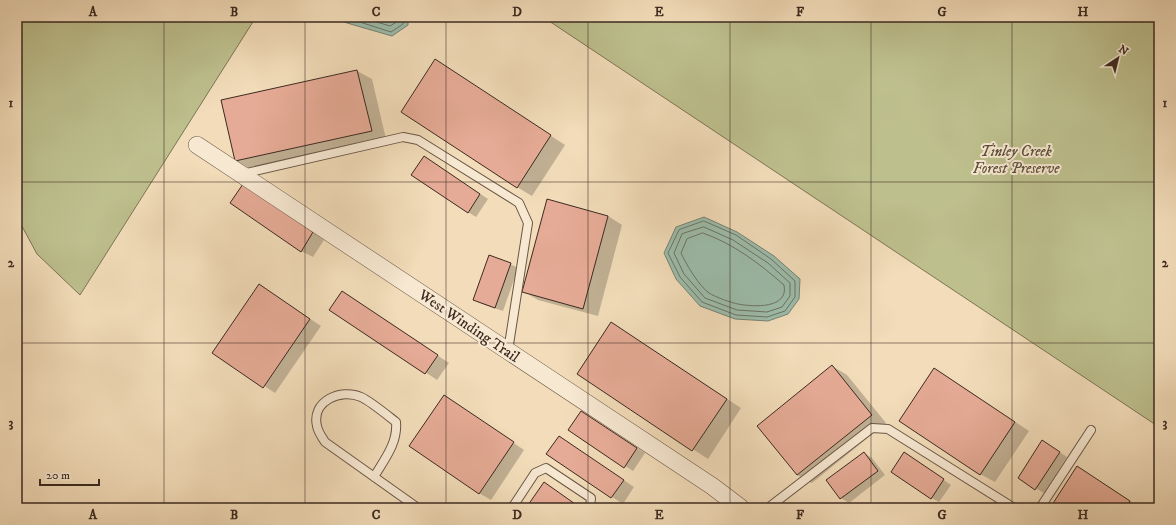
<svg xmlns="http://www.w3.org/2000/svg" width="1176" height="525" viewBox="0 0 1176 525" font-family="'IM FELL DW Pica',serif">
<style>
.green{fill:#bdbf8d;stroke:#7c7456}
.water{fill:#9cbcaa;stroke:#768273}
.shadow{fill:#0003}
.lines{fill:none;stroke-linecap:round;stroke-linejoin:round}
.shore{stroke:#6c7365;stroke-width:1}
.building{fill:#e6ab96;stroke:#3c2a20}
.lane-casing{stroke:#6a5646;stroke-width:10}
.street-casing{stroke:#6a5646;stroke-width:18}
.lane{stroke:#f7e8d2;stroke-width:8}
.street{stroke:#f7e8d2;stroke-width:17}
.grid{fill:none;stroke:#3c2a20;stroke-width:1;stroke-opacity:0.55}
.labels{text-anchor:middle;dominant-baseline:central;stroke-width:4;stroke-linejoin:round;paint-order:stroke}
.park-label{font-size:15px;font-style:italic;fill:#5c4f3b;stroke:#f7e8d2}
.street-label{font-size:15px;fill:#3c2a20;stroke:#f7e8d2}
.neatline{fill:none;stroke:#3c2a20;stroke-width:1.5}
.grid-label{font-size:13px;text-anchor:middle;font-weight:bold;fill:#3c2a20}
</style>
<rect width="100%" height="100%" fill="#f2dcb9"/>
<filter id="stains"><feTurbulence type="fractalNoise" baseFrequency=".005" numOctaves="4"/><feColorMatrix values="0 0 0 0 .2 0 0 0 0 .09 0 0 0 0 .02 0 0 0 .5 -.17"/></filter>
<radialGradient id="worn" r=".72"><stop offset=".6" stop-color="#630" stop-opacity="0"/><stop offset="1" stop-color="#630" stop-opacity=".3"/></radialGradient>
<path class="green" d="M 17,17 L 256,17 L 80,295 L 37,254 L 17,217 Z
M 543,17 L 1159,17 L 1159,427 Z"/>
<path class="water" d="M 334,17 L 408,17 L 408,25 L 392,36 L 347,23 Z
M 704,217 L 737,232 L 774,256 L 800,279 L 799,299 L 788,314 L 768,321 L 735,319 L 700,306 L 676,279 L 664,253 L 676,227 Z"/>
<path class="shadow" d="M 436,61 L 565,145 L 532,196 L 517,187 Z
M 357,71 L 372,79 L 386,139 L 251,169 L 236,161 L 223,101 Z
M 432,162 L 488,199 L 476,217 L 468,212 Z
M 255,192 L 324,240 L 313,257 L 301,251 Z
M 608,216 L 622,225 L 598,316 L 538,300 L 523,291 Z
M 510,264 L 518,268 L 503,311 L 482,304 L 474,299 Z
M 259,285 L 321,326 L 275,393 L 214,352 Z
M 342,292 L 449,363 L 437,380 L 331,309 Z
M 612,323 L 741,408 L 708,459 L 578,374 Z
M 832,366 L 847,375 L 886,423 L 812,483 L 797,475 Z
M 949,378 L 1029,431 L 995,482 L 980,474 Z
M 455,404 L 524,450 L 491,500 L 479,493 Z
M 589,417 L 645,453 L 633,471 L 569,430 Z
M 570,444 L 634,487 L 623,504 L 547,454 Z
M 1050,446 L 1067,457 L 1044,493 L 1019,478 Z
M 864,453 L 872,458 L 885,475 L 849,503 L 841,498 L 827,480 Z
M 912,458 L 951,485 L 939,502 L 932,498 Z
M 1078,468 L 1092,476 L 1141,508 L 1051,508 Z"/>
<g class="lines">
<path class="shore" d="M 344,17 L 391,32 L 403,24 L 404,17
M 360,17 L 390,26 L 398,21 L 399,17
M 704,221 L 736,235 L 771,259 L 795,281 L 795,297 L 785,311 L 767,317 L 736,315 L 702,302 L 680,277 L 668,253 L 679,230 Z
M 704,227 L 733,240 L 768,263 L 790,283 L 790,296 L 782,307 L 767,312 L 737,310 L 705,298 L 684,274 L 674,253 L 682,234 Z
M 703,233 C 734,244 760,264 784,285 C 789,309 753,307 738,304 C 732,303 715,297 709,293 C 699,286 686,264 681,253 L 687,239 Z"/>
</g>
<path class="building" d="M 435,59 L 551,135 L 517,188 L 401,112 Z
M 357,70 L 372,131 L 235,161 L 221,100 Z
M 424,156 L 480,194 L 468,213 L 411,175 Z
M 243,184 L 313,232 L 301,252 L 230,203 Z
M 547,199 L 608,216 L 583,309 L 522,292 Z
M 489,255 L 511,263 L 495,308 L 473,300 Z
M 259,284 L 310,319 L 263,388 L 212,353 Z
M 342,291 L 438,355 L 425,374 L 329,310 Z
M 611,322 L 727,399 L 692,451 L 577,374 Z
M 832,365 L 872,415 L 797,475 L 757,426 Z
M 934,368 L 1015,422 L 980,475 L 899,421 Z
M 444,395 L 514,442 L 479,494 L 409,446 Z
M 581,411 L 637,448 L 624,468 L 568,430 Z
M 559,436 L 624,480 L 611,498 L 546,454 Z
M 1042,440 L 1060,452 L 1035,490 L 1018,478 Z
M 864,452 L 878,471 L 840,499 L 826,480 Z
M 904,452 L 944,479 L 931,499 L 891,472 Z
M 1077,466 L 1130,501 L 1126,508 L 1050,508 Z
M 544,482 L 578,506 L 577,508 L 526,508 Z"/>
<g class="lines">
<defs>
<path id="lane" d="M 242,174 L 403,137 L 418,140 L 519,203 L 528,223 L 508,351
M 374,477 C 384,460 398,443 396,422 C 387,415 370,401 361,397 C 341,388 311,401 317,426 C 318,432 322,437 325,442 L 418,508
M 512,508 L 535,473 L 546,468 L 591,498 L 590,508
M 768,508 L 872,428 L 888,429 L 1014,508
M 1040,508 L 1091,430"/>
<path id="street" d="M 197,145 L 712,486 L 741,508"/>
</defs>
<use href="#lane" class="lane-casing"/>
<use href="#street" class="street-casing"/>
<use href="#lane" class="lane"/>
<use href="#street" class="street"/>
</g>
<path class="grid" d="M 164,17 L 164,508M 305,17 L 305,508M 446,17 L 446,508M 588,17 L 588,508M 730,17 L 730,508M 871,17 L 871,508M 1012,17 L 1012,508M 17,182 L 1159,182M 17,343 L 1159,343"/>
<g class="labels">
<g class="park-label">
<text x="1016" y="151">Tinley Creek<tspan x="1016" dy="17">Forest Preserve</tspan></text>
</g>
<g class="street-label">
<text transform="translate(469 326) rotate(34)">West Winding Trail</text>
</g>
</g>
<rect width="1176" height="525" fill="none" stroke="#f2dcb9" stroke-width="44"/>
<g transform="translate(1118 58) rotate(35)" stroke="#f7e8d2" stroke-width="3" paint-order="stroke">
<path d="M0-3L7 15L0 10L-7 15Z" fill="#3c2a20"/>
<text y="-6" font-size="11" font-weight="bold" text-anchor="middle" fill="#3c2a20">N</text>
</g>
<path d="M40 479v6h59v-6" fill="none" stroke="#3c2a20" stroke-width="2"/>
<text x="46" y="479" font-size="12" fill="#3c2a20" stroke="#f7e8d2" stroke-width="3" paint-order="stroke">20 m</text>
<rect x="22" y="22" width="1132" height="481" class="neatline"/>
<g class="grid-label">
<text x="93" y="16">A</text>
<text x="234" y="16">B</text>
<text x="376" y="16">C</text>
<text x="517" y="16">D</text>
<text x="659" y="16">E</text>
<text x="800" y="16">F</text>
<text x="942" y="16">G</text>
<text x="1083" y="16">H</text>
<text x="11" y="107">1</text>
<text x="1165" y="107">1</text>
<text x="11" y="267">2</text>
<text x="1165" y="267">2</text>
<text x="11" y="427">3</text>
<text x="1165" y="427">3</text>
<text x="93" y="519">A</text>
<text x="234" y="519">B</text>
<text x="376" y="519">C</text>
<text x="517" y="519">D</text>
<text x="659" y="519">E</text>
<text x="800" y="519">F</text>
<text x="942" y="519">G</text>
<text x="1083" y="519">H</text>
</g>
<rect width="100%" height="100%" filter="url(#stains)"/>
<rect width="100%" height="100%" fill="url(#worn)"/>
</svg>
